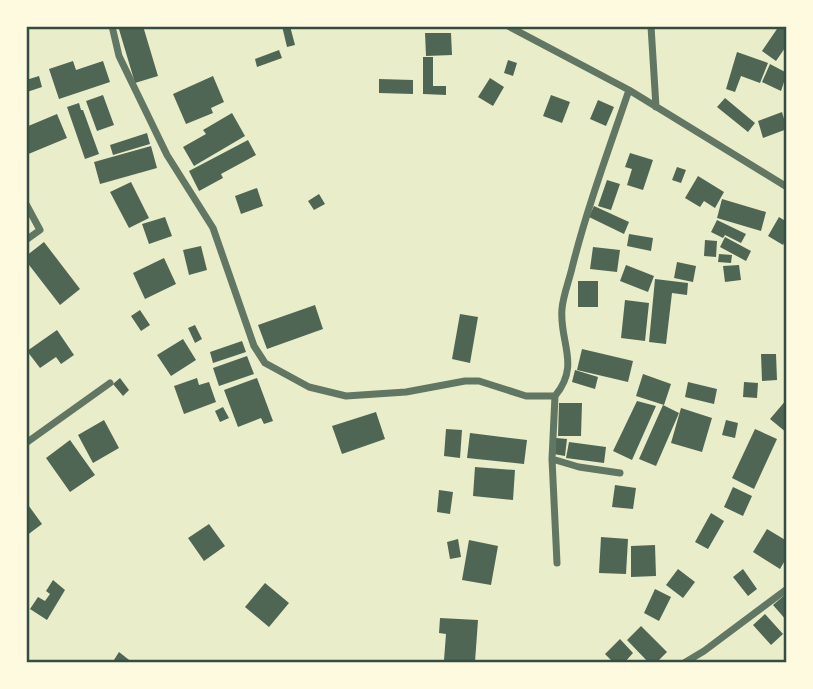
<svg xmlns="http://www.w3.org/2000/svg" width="813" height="689" viewBox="0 0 813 689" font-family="'Source Serif 4',serif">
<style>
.building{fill:#4f6655}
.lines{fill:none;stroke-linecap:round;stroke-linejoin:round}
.minor{stroke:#617663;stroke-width:7}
.neatline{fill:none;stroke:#344e41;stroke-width:2.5}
</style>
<rect width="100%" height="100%" fill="#e9edc9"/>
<path class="building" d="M 118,26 L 143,26 L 158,76 L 135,83 Z
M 282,26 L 290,26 L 295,45 L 287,47 Z
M 779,26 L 787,26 L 787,45 L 776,61 L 762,51 Z
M 425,33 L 451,33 L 452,55 L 426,56 Z
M 279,50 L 282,58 L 257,67 L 255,59 Z
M 737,52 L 768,63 L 760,83 L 741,76 L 735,92 L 726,89 Z
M 423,57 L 433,57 L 433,86 L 446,86 L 446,95 L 423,94 Z
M 508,60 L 517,63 L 513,76 L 504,73 Z
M 73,61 L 76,70 L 103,61 L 110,82 L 59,99 L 49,69 Z
M 770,64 L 787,73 L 781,91 L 762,82 Z
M 39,76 L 42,87 L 27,92 L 26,80 Z
M 213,76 L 224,102 L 211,108 L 213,113 L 186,124 L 173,94 Z
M 490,78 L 504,87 L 493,106 L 478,97 Z
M 379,79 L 413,80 L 413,94 L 379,93 Z
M 103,95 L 114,125 L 97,131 L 86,101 Z
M 551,95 L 570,102 L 562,123 L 543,116 Z
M 725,98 L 755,123 L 748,132 L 717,107 Z
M 598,100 L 614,107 L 606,126 L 590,119 Z
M 79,103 L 81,110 L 83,110 L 99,154 L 85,159 L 67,107 Z
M 782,112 L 787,129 L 763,138 L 758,121 Z
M 232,113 L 245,136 L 194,166 L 183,147 L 206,134 L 203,130 Z
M 57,114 L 67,138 L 26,155 L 26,127 Z
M 147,133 L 150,144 L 113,155 L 110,145 Z
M 248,140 L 256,155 L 221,174 L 223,178 L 199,191 L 189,171 Z
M 151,146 L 157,168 L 100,184 L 94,162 Z
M 630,153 L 653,160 L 643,190 L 627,185 L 632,169 L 625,167 Z
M 677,167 L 686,170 L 681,183 L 672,180 Z
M 698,176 L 724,192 L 715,208 L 704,201 L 700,207 L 685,198 Z
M 607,180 L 620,184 L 611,210 L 598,206 Z
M 131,182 L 149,218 L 129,228 L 110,192 Z
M 257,188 L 263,206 L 241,214 L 235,196 Z
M 319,194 L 325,204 L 314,210 L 308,201 Z
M 722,199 L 766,212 L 761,231 L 717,218 Z
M 594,206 L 629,222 L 624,234 L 589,217 Z
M 165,217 L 172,236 L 149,244 L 142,224 Z
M 779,217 L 787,222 L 787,237 L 783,245 L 768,236 Z
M 717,220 L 746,234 L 741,243 L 725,235 L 723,238 L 711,232 Z
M 629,234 L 653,238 L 651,251 L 627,246 Z
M 725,237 L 751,251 L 746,261 L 720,247 Z
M 705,240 L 717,241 L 716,257 L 704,256 Z
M 44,242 L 80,289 L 60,305 L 26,261 L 26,256 Z
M 201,246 L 207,270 L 189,275 L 183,250 Z
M 593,247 L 620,250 L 617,272 L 590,269 Z
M 719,254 L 732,255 L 731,263 L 718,262 Z
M 164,258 L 176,284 L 145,299 L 133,273 Z
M 677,262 L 696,266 L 693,282 L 674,278 Z
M 626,265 L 654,276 L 648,292 L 620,281 Z
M 739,265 L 741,280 L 725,282 L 723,266 Z
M 655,279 L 688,283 L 687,295 L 672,293 L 666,344 L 649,342 Z
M 578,281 L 598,281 L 598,307 L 578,307 Z
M 625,300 L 649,303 L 645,341 L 621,338 Z
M 315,305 L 323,329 L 267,349 L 258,325 Z
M 140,310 L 150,325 L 141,331 L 131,316 Z
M 460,314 L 478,317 L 470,363 L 452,359 Z
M 195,325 L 202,339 L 195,343 L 188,328 Z
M 57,330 L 74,355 L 61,364 L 56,357 L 40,368 L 27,351 Z
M 183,339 L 196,360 L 171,376 L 157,355 Z
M 242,341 L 246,352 L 213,363 L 210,352 Z
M 582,349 L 633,361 L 628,382 L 577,370 Z
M 761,354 L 776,354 L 777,380 L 762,381 Z
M 247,356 L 254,374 L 219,386 L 213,368 Z
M 575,370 L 598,377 L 595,389 L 572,382 Z
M 643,374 L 671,384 L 664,405 L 636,396 Z
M 120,378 L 129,390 L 123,396 L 113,384 Z
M 197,378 L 199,385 L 209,382 L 216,402 L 184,414 L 174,386 Z
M 257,378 L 273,421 L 264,424 L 261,418 L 238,427 L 224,390 Z
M 688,382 L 717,389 L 714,404 L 685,397 Z
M 744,382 L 758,383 L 757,398 L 743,397 Z
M 787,399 L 787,433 L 770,419 Z
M 637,401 L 656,406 L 632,460 L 613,451 Z
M 559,403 L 582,403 L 581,436 L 558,436 Z
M 663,405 L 679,413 L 656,466 L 639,459 Z
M 223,407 L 229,418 L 220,422 L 215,411 Z
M 681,408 L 712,418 L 702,452 L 671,443 Z
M 376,412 L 385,439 L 342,454 L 332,426 Z
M 104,420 L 119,448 L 93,463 L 78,435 Z
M 726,420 L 738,423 L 735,438 L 722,435 Z
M 446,429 L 462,430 L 460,458 L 444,456 Z
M 755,429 L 777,439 L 754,489 L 732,478 Z
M 470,433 L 527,440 L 524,464 L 467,458 Z
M 556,438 L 567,439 L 565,456 L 554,454 Z
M 70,440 L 95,475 L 70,492 L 46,458 Z
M 569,442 L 606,447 L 604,463 L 566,458 Z
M 475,467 L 515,470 L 513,500 L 473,496 Z
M 615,485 L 636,488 L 633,509 L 612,507 Z
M 733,487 L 752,496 L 743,516 L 724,507 Z
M 439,490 L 453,492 L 450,514 L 437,512 Z
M 26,502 L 42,524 L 26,536 Z
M 711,513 L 724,521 L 708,549 L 695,542 Z
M 209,524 L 225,546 L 204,561 L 188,538 Z
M 767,529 L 787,541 L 787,557 L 780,569 L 753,552 Z
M 601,537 L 628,539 L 626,574 L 599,573 Z
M 458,539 L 461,557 L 450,559 L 447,542 Z
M 469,540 L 498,546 L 491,585 L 462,580 Z
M 655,545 L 656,576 L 631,577 L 631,546 Z
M 678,569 L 695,582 L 683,598 L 666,585 Z
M 743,569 L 757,589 L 748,596 L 733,577 Z
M 53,580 L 65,590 L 47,620 L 30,609 L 38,597 L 45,601 L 50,594 L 46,591 Z
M 265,583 L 289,603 L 269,627 L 245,607 Z
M 655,589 L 671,597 L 659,621 L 644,613 Z
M 787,593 L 787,621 L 773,605 Z
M 765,614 L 783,634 L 771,645 L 753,625 Z
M 440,618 L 478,620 L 475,662 L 444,660 L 446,634 L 439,633 Z
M 641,626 L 667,652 L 656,663 L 649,663 L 627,640 Z
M 620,639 L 633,653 L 624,663 L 614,663 L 605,654 Z
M 119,652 L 133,663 L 112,663 Z"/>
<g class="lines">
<path class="minor" d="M 112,26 L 119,56 L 167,155 L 213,228 L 254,346 L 265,363 L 309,387 L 346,396 L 406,392 L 465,381 L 479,381 L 526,396 L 555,396 C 581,365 559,342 562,309 C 563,296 569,281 572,268 C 587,208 609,149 629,90
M 508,26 L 629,90 L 787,187
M 651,26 L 656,107
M 26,204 L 40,230 L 26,240
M 555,396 L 552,459 L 557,563
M 26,443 L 110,383
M 552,459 L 579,467 L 620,473
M 684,663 L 704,651 L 787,589"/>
</g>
<rect width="813" height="689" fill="none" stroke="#fefae0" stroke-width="56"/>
<rect x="28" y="28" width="757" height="633" class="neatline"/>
</svg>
